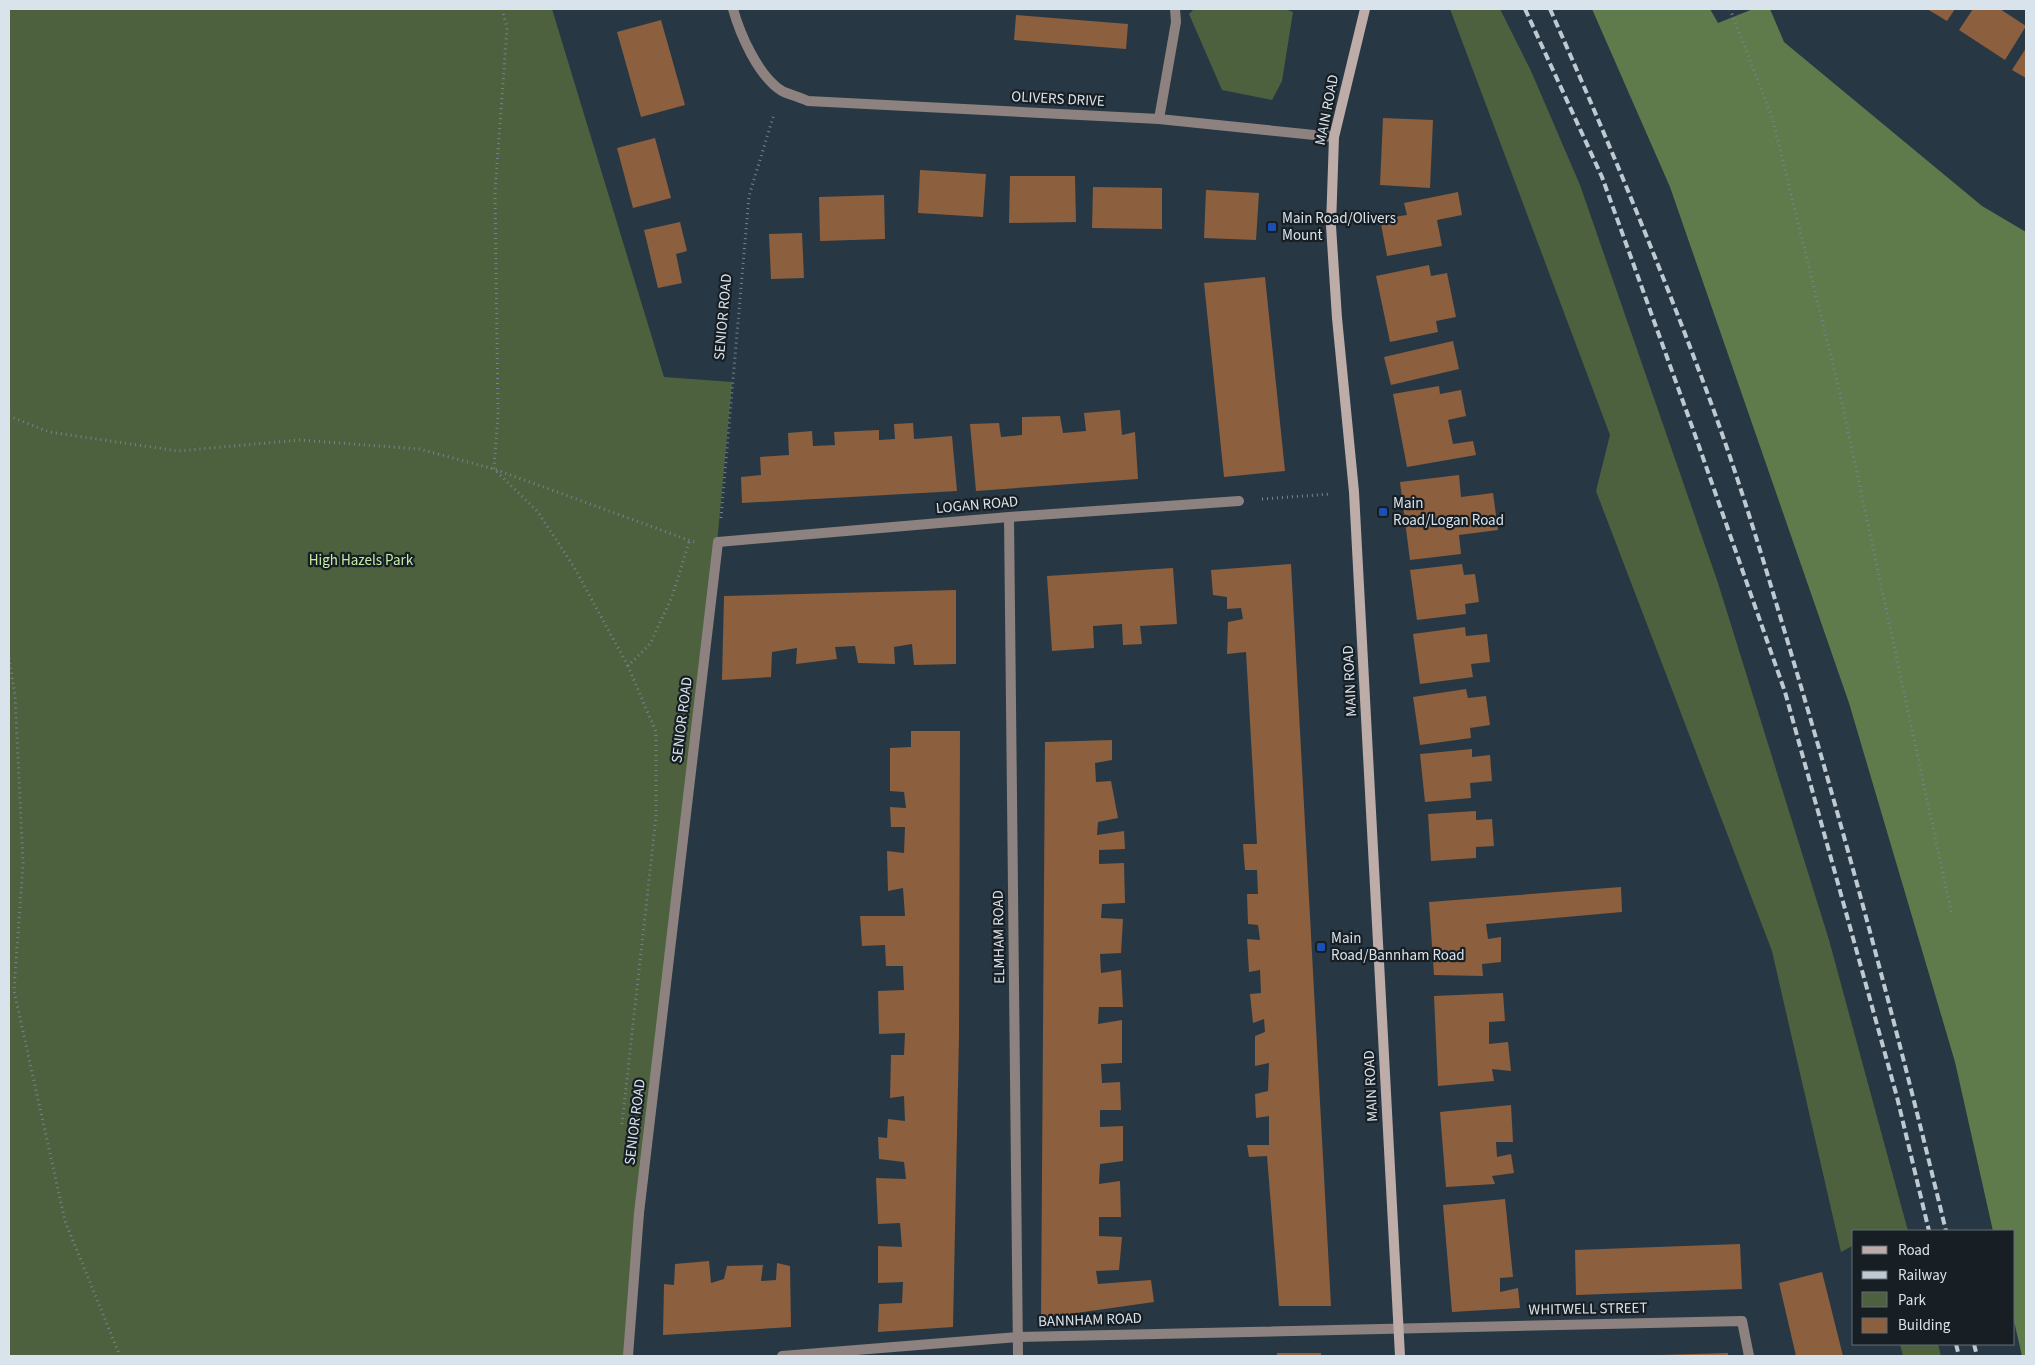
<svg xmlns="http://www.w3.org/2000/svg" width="2035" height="1365" viewBox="0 0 2035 1365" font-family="'Source Sans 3',sans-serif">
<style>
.green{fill:#4d613e}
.forest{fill:#5f7a4b}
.building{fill:#8c5f3e}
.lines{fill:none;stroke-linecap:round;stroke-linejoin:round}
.path{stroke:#76848f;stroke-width:3;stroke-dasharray:1 4;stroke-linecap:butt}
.lane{stroke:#8d827f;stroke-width:10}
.street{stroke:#8d827f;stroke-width:10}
.secondary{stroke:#beaca9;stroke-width:10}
.rail{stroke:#bec9d1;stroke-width:4;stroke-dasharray:8 4;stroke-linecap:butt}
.transit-dot{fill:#1a4fb4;stroke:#171e24;stroke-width:2}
.labels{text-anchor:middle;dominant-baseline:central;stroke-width:4.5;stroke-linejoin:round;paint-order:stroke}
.street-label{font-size:15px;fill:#d9e3eb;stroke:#171e24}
.poi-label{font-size:15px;fill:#d9e3eb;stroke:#171e24;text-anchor:start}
.park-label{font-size:15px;fill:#c4eea5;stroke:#171e24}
</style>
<rect width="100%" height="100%" fill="#273844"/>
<path class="green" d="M 9,9 L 552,9 L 664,377 L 732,382 L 712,598 L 628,1356 L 9,1356 Z
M 1194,9 L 1285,9 L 1293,12 L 1282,81 L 1272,100 L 1222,90 L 1189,14 Z
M 1450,9 L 1500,9 L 1531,71 L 1580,185 L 1718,583 L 1829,940 L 1908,1231 L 1854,1231 L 1854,1245 L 1841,1252 L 1772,951 L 1596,491 L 1610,435 Z
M 1900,1344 L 1938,1344 L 1941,1356 L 1903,1356 Z"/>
<path class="forest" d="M 1592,9 L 1710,9 L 1718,23 L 1753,9 L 1770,9 L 1784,42 L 1982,206 L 2026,232 L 2026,1356 L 2022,1356 L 2014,1321 L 2014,1231 L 1993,1231 L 1955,1062 L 1849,703 L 1670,187 Z"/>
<path class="building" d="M 1927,9 L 1955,9 L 1947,21 Z
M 1973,9 L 2000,9 L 2026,26 L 2005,60 L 1959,30 Z
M 1016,15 L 1128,24 L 1126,49 L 1014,40 Z
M 661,20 L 685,105 L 641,117 L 617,32 Z
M 2026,48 L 2026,78 L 2012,70 Z
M 1383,118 L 1433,120 L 1430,188 L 1380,185 Z
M 655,138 L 671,198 L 633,208 L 617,148 Z
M 920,170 L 986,174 L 983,217 L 918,213 Z
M 1010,176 L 1075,176 L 1076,222 L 1009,223 Z
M 1093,187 L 1162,188 L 1162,229 L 1092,228 Z
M 1206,190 L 1259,193 L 1256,240 L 1204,238 Z
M 1458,192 L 1462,215 L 1437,220 L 1442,246 L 1387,256 L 1380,219 L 1407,215 L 1404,203 Z
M 884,195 L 885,239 L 820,241 L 819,197 Z
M 680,222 L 687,251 L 676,254 L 682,283 L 658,288 L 644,230 Z
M 802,233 L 804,278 L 771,279 L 769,234 Z
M 1429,265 L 1431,276 L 1447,273 L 1456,317 L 1436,321 L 1438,332 L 1390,342 L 1376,276 Z
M 1265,277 L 1285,471 L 1224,477 L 1204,283 Z
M 1453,341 L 1459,369 L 1391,385 L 1384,357 Z
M 1439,386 L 1440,394 L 1461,390 L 1466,416 L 1448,420 L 1453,444 L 1473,441 L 1476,455 L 1407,467 L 1393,394 Z
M 1120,410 L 1122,435 L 1135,432 L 1138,479 L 976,491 L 970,424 L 999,423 L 1001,437 L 1022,435 L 1022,417 L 1060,416 L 1063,433 L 1086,431 L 1084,413 Z
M 913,423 L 914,439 L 952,436 L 957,491 L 742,503 L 741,477 L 761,475 L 760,457 L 789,455 L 788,433 L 812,431 L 813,446 L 835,445 L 834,432 L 879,430 L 879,440 L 895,439 L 894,424 Z
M 1459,475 L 1461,497 L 1493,493 L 1498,530 L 1459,535 L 1461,554 L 1410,560 L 1400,482 Z
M 1291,564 L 1331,1306 L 1279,1306 L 1267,1156 L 1249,1157 L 1247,1145 L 1269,1145 L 1269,1116 L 1256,1118 L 1255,1094 L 1268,1091 L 1269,1063 L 1255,1066 L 1255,1036 L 1265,1032 L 1264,1019 L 1253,1023 L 1250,994 L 1261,993 L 1260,970 L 1249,972 L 1247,939 L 1260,940 L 1258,925 L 1248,924 L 1247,894 L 1258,894 L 1257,870 L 1245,870 L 1243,844 L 1257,844 L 1246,652 L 1227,654 L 1228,622 L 1243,619 L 1241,608 L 1227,609 L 1227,597 L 1213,595 L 1211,570 Z
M 1462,564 L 1464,575 L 1475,574 L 1479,602 L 1465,604 L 1466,614 L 1417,620 L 1410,570 Z
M 1173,568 L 1177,624 L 1140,626 L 1142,644 L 1123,645 L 1122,624 L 1093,626 L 1094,648 L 1052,651 L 1047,576 Z
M 956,590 L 956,664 L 914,665 L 912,644 L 894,647 L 895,664 L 858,663 L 855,646 L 835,647 L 837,659 L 796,664 L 797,648 L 772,652 L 771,677 L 722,680 L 724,596 Z
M 1465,627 L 1466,636 L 1487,634 L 1490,662 L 1471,664 L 1473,677 L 1420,684 L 1413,634 Z
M 1466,689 L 1468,698 L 1486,696 L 1490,725 L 1470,728 L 1471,738 L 1420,745 L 1413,697 Z
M 911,731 L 960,731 L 959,1036 L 953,1327 L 878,1332 L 879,1304 L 902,1303 L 903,1282 L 878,1283 L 878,1246 L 902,1247 L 900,1223 L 878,1224 L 876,1178 L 906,1179 L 904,1162 L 879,1159 L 878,1137 L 887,1138 L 888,1119 L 905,1121 L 904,1096 L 890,1098 L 891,1055 L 904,1055 L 905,1033 L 879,1034 L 878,991 L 904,990 L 903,966 L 886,966 L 885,945 L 862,946 L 860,916 L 905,916 L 903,888 L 888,891 L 887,851 L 904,853 L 905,827 L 891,827 L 890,807 L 906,808 L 904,792 L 890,791 L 890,748 L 911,747 Z
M 1112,740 L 1112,760 L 1095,763 L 1096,782 L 1111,781 L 1118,818 L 1098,822 L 1097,835 L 1124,831 L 1125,849 L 1099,850 L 1099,864 L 1124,863 L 1125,903 L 1102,904 L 1101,918 L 1123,919 L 1121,953 L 1100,954 L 1101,973 L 1121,970 L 1123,1007 L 1099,1007 L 1098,1024 L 1122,1020 L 1122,1063 L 1101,1064 L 1102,1083 L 1120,1082 L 1121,1110 L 1100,1110 L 1100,1127 L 1123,1126 L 1123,1161 L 1100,1164 L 1099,1184 L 1120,1181 L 1121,1217 L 1099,1217 L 1099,1236 L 1122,1237 L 1119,1270 L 1096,1271 L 1098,1284 L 1151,1280 L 1154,1302 L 1041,1318 L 1045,742 Z
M 1472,749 L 1472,757 L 1490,755 L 1492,781 L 1470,783 L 1471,798 L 1425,802 L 1420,754 Z
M 1476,811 L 1476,820 L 1492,819 L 1494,846 L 1476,847 L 1476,858 L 1431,861 L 1428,814 Z
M 1621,887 L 1622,912 L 1486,924 L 1488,939 L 1501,937 L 1501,962 L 1482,964 L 1483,976 L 1434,975 L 1429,902 Z
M 1503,993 L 1505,1021 L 1489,1022 L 1489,1044 L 1508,1042 L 1511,1071 L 1492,1069 L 1494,1081 L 1438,1086 L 1434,996 Z
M 1511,1105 L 1513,1142 L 1496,1142 L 1497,1157 L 1511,1154 L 1514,1173 L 1492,1176 L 1495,1184 L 1446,1187 L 1440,1112 Z
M 1505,1199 L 1513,1277 L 1500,1278 L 1500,1292 L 1518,1288 L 1520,1308 L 1452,1312 L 1443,1205 Z
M 1740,1244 L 1742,1289 L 1576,1295 L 1575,1250 Z
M 709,1261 L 711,1283 L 724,1279 L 727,1266 L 763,1265 L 761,1281 L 776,1280 L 777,1263 L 790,1266 L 791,1327 L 663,1335 L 664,1284 L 674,1285 L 675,1264 Z
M 1822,1272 L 1843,1356 L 1796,1356 L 1779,1283 Z
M 1277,1353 L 1321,1353 L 1321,1356 L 1277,1356 Z
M 1728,1353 L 1728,1356 L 1660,1356 L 1660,1355 Z"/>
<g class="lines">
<path class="path" d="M 502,9 L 507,28 L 495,192 L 498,415 L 494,469 L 538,512 L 574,567 L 628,666
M 1730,9 L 1772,117 L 1839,389 L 1952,916
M 9,416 L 49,432 L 178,451 L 300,440 L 419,449 L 494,469 L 694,542
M 1262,499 L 1331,494
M 721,518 L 749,196 L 774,114
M 9,658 L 15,695 L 23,863 L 14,991 L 65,1221 L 120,1356
M 622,1124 L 656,817 L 656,732 L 628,666 L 650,644 L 672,597 L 689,542"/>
<path class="lane" d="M 628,1356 L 639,1213 L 718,542"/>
<path class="street" d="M 733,9 C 740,34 758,76 782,91 C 790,95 800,97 808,101 L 1159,119 L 1334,137
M 1159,119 L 1176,22 L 1175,9
M 1009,517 L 1018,1356
M 718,542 L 1009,517 L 1239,501
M 782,1356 L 1018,1337 L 1742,1321 L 1749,1356"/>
<path class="secondary" d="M 1365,9 L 1334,137 L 1331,226 L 1337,318 L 1354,492 L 1400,1356"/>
<path class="rail" d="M 1525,9 L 1602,177 L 1694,432 L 1785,692 L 1897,1097 L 1929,1231
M 1550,9 C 1606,135 1659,263 1707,392 C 1740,481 1767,572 1794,663 C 1850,851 1900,1040 1946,1231
M 1956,1344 L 1959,1356
M 1974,1344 L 1977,1356"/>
</g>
<g class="transit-dot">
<rect x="1267" y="222" width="10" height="10" rx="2.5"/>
<rect x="1378" y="507" width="10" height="10" rx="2.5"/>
<rect x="1316" y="942" width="10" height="10" rx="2.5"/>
</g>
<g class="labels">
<g class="street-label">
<text transform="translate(1058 99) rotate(3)">OLIVERS DRIVE</text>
<text transform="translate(1327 110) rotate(-79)">MAIN ROAD</text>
<text transform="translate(723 317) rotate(-85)">SENIOR ROAD</text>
<text transform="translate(977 505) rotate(-5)">LOGAN ROAD</text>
<text transform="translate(1350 681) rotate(-93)">MAIN ROAD</text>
<text transform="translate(682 720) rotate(-83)">SENIOR ROAD</text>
<text transform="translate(999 937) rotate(-91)">ELMHAM ROAD</text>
<text transform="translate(1371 1086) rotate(-93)">MAIN ROAD</text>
<text transform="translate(635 1122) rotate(-83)">SENIOR ROAD</text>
<text transform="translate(1588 1309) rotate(-1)">WHITWELL STREET</text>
<text transform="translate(1090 1320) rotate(-2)">BANNHAM ROAD</text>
</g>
<g class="poi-label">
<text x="1282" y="218">Main Road/Olivers<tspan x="1282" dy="17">Mount</tspan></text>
<text x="1393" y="503">Main<tspan x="1393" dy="17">Road/Logan Road</tspan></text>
<text x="1331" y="938">Main<tspan x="1331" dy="17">Road/Bannham Road</tspan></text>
</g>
<g class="park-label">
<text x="361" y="560">High Hazels Park</text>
</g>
</g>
<rect width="2035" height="1365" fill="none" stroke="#d9e3eb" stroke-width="20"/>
<rect x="1852" y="1230" width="162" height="115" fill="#171e24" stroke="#656d74"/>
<rect x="1862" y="1246" width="25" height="8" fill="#beaca9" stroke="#656d74"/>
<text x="1898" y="1255" font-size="15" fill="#d9e3eb">Road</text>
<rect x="1862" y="1271" width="25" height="8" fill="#bec9d1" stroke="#656d74"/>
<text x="1898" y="1280" font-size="15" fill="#d9e3eb">Railway</text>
<rect x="1862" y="1292" width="25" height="15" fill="#4d613e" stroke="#656d74"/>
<text x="1898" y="1305" font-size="15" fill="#d9e3eb">Park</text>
<rect x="1862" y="1318" width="25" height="15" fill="#8c5f3e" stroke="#656d74"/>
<text x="1898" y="1330" font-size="15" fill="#d9e3eb">Building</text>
</svg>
